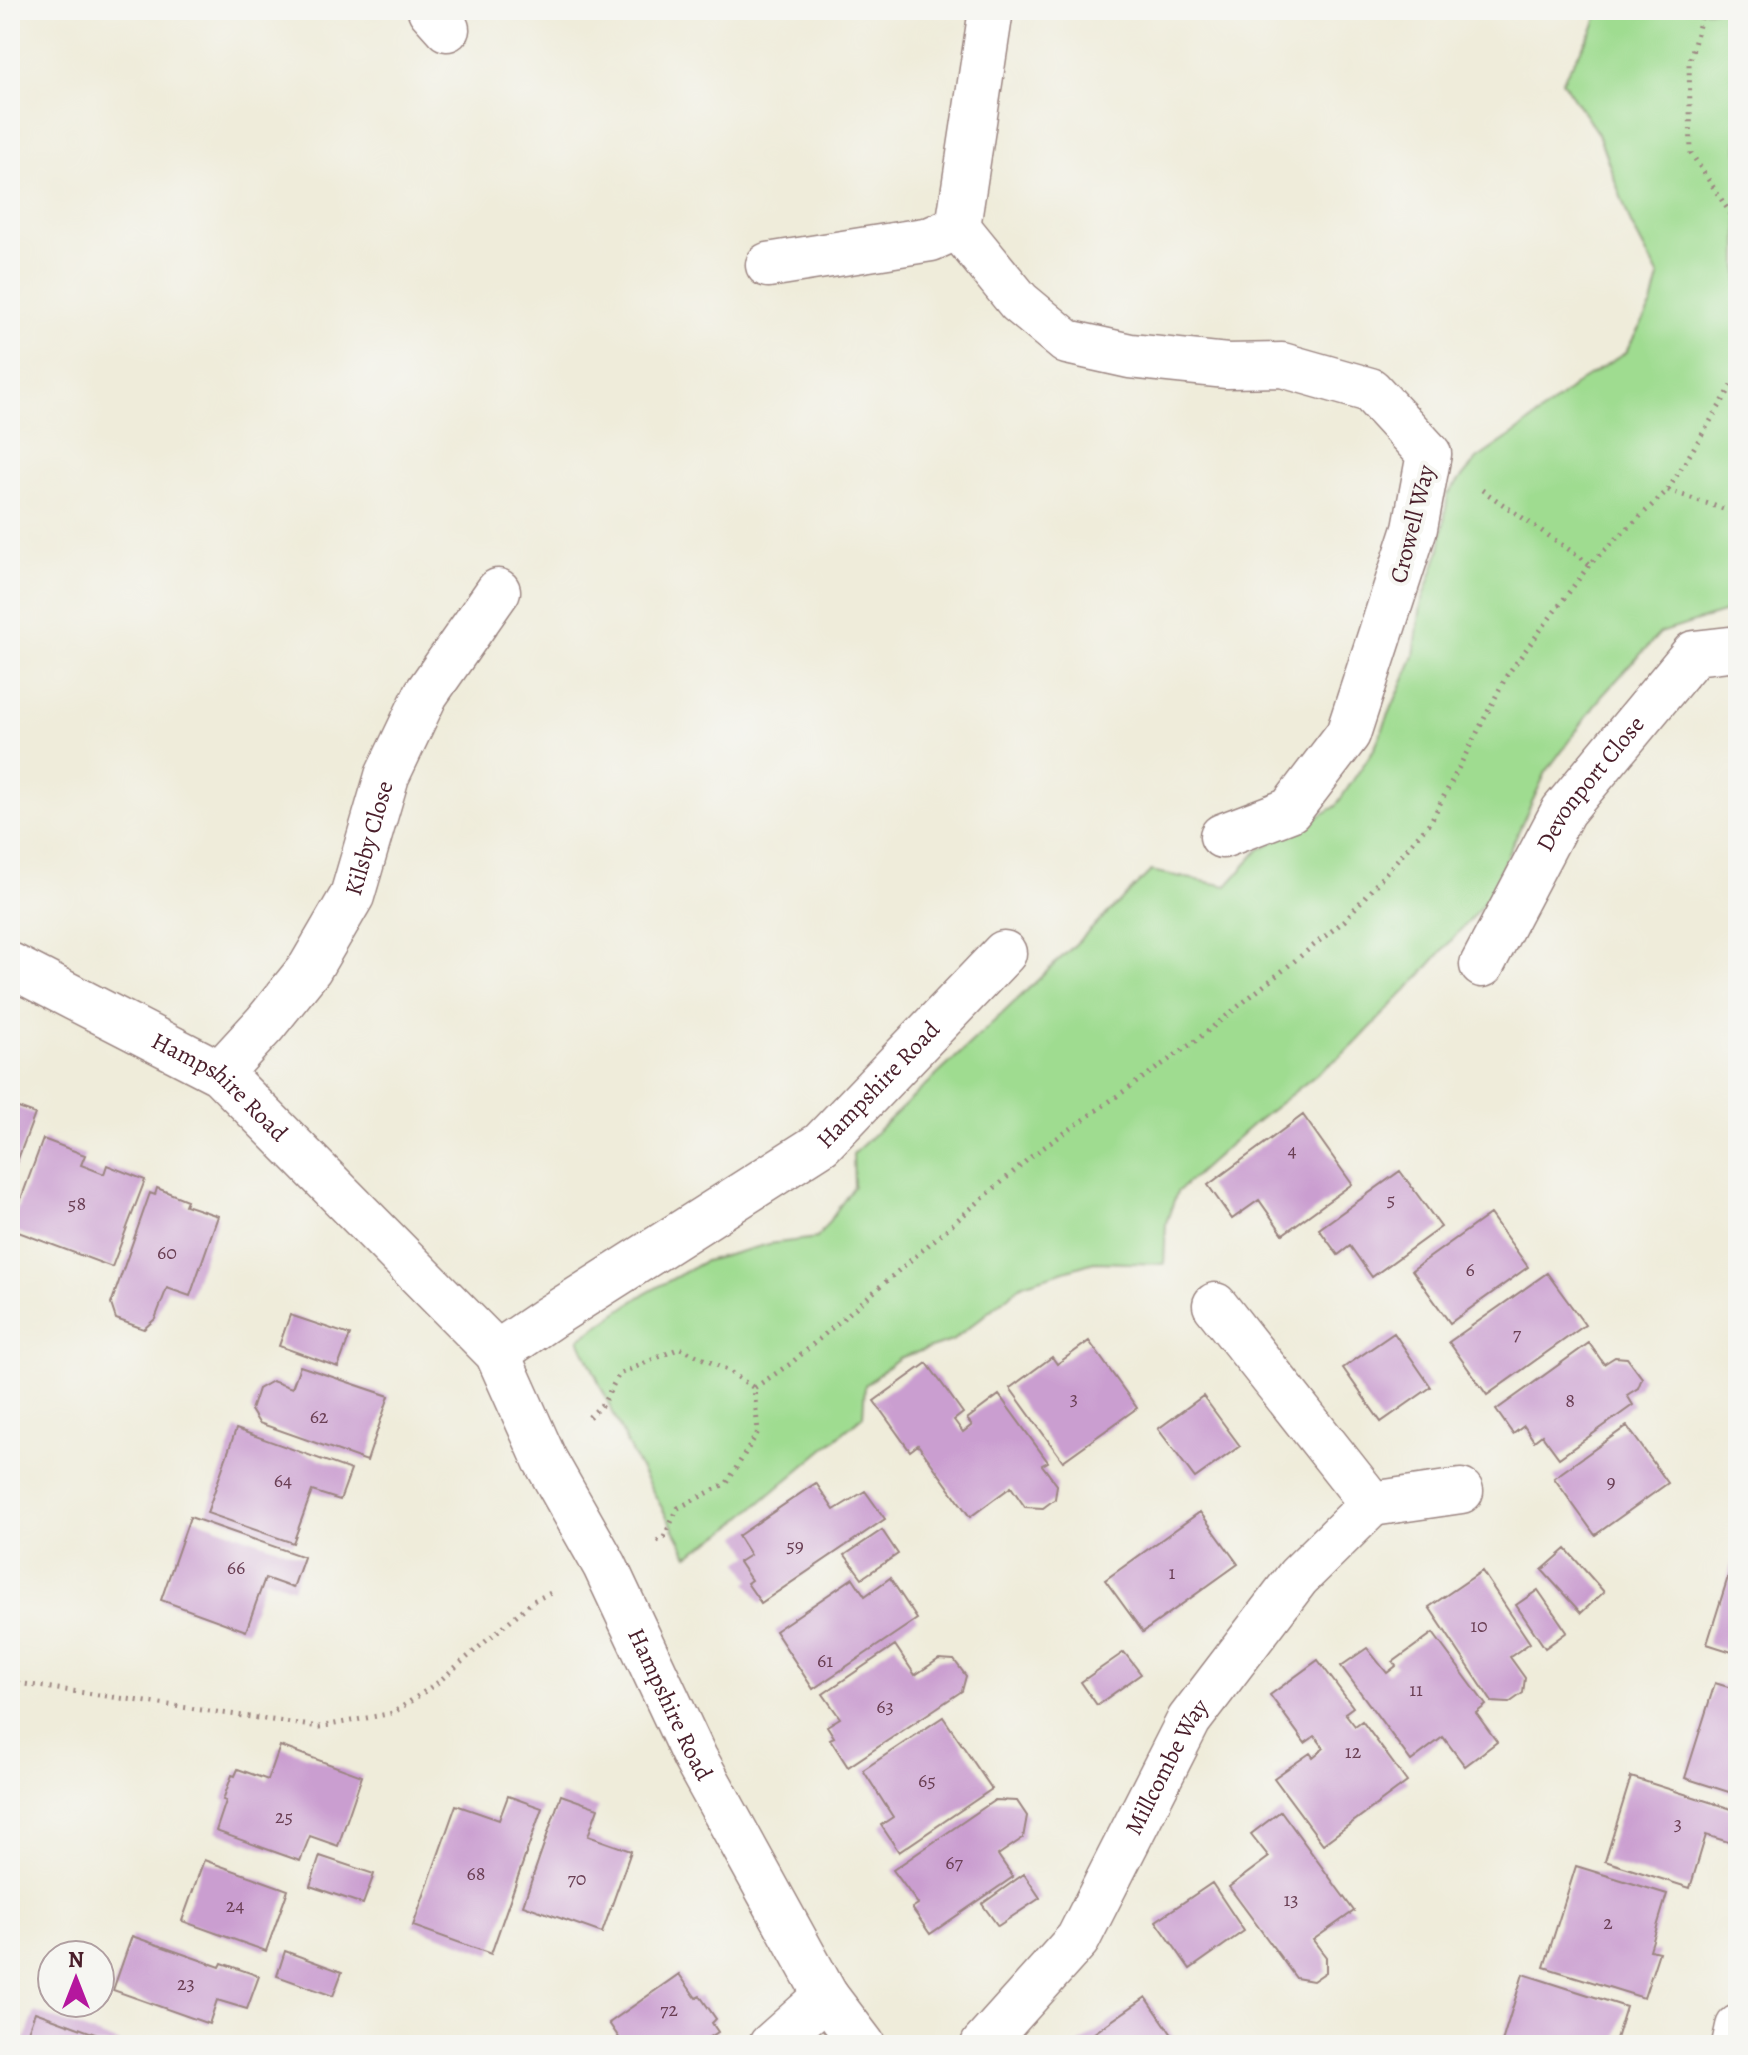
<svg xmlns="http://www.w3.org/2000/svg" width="1748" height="2055" viewBox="0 0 1748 2055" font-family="Alegreya,serif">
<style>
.green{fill:#9fdc90;stroke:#747e5e;stroke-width:2}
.building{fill:#ca9ed0}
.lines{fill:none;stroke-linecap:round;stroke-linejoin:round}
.minor-casing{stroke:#9c8682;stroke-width:47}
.path{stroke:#9c8682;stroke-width:5;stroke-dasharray:2 6;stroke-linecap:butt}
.minor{stroke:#fff;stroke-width:44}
.labels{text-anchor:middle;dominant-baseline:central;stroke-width:8;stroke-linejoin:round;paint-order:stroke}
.number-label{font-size:20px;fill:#6a3f54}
.street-label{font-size:24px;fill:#4a1f2b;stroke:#f6f6f2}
</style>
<rect width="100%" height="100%" fill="#f6f6f2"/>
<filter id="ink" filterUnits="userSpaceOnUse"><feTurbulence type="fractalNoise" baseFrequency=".0125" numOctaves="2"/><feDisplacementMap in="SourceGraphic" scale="16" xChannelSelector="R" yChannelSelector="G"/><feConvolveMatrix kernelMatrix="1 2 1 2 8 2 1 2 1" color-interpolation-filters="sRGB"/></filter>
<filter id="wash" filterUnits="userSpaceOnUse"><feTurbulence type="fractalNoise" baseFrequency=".006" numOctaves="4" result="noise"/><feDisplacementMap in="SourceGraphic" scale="32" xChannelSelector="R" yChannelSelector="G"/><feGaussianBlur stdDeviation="1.8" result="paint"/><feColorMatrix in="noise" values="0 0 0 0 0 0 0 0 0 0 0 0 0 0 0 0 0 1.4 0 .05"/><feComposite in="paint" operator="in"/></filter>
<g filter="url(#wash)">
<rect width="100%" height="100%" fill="#efecda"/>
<path class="green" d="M 1600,10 L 1738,10 L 1738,608 L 1660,633 L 1602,696 L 1546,772 L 1486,901 L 1420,976 L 1353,1046 L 1252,1125 L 1177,1192 L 1166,1223 L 1164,1264 L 1094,1262 L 1023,1284 L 952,1341 L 899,1358 L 865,1385 L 863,1416 L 726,1531 L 688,1555 L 631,1452 L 579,1339 L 641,1296 L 705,1261 L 769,1244 L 817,1238 L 854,1186 L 853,1154 C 952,1060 1054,967 1151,871 L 1227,886 L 1259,850 L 1335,807 L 1374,749 L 1414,656 L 1421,605 L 1440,550 L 1448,494 L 1477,459 L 1521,429 L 1582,380 L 1625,353 L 1652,305 L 1659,277 L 1631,224 L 1598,134 L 1562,81 L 1592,31 Z"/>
<g id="blocks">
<path class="building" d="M 10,1105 L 35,1114 L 10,1180 Z
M 1303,1115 L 1352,1184 L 1283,1234 L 1259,1200 L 1232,1219 L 1208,1185 Z
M 43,1139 L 85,1155 L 81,1165 L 104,1174 L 107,1165 L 145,1180 L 112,1267 L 10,1229 Z
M 1400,1171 L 1441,1227 L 1372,1277 L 1350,1246 L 1338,1255 L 1319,1229 Z
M 157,1188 L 187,1200 L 185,1205 L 218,1216 L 190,1296 L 167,1288 L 155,1319 L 144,1329 L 116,1319 L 111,1304 L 150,1193 L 155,1195 Z
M 1490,1214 L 1528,1267 L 1450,1323 L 1412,1270 Z
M 1547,1273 L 1585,1325 L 1487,1395 L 1449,1342 Z
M 290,1315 L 350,1335 L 338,1367 L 279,1346 Z
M 1394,1333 L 1431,1387 L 1381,1422 L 1343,1368 Z
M 1089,1341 L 1137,1408 L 1063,1461 L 1010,1388 L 1052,1357 L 1057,1364 Z
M 1589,1343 L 1604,1364 L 1615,1357 L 1627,1358 L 1642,1378 L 1638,1388 L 1627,1395 L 1633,1405 L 1559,1458 L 1542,1435 L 1534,1441 L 1524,1426 L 1513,1434 L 1496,1410 Z
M 927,1363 L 963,1413 L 954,1420 L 963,1432 L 972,1425 L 967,1419 L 999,1395 L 1048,1462 L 1042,1465 L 1057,1485 L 1055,1499 L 1043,1508 L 1025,1507 L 1011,1487 L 970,1517 L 918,1445 L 910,1451 L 874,1401 Z
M 300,1366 L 389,1396 L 367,1461 L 259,1423 L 251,1410 L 258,1389 L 272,1381 L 292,1388 Z
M 1203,1396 L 1240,1446 L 1195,1478 L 1158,1429 Z
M 1627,1426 L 1668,1483 L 1595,1535 L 1554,1478 Z
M 236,1429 L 351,1470 L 340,1500 L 312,1491 L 293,1543 L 207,1513 Z
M 816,1483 L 834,1510 L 865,1491 L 885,1519 L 761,1603 L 747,1583 L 751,1580 L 739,1562 L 750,1555 L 738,1536 Z
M 1200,1512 L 1238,1564 L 1143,1632 L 1105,1580 Z
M 190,1517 L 304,1557 L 293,1588 L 265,1578 L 246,1631 L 161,1600 Z
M 882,1530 L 898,1554 L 862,1578 L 845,1555 Z
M 1566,1549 L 1604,1592 L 1581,1613 L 1542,1570 Z
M 1734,1558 L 1738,1559 L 1738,1654 L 1707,1644 Z
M 1482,1571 L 1530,1643 L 1510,1657 L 1525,1678 L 1523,1693 L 1509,1703 L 1492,1702 L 1429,1607 Z
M 853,1578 L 865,1596 L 890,1578 L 917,1619 L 813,1689 L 775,1631 Z
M 1538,1590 L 1567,1632 L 1545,1648 L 1516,1605 Z
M 1433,1633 L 1486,1705 L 1476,1713 L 1497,1742 L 1465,1766 L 1443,1737 L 1411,1761 L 1341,1666 L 1367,1648 L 1387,1673 L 1396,1666 L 1393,1662 Z
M 895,1645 L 915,1675 L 939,1659 L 954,1660 L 966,1676 L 962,1691 L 848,1767 L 830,1739 L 834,1737 L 827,1726 L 840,1718 L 823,1694 Z
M 1124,1652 L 1141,1674 L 1097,1705 L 1081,1682 Z
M 1318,1660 L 1353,1707 L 1345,1713 L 1355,1726 L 1362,1721 L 1407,1782 L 1323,1844 L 1274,1778 L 1310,1753 L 1313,1757 L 1324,1748 L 1315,1736 L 1305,1743 L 1270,1695 Z
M 1715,1683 L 1738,1690 L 1738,1795 L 1685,1778 Z
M 943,1717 L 992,1789 L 899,1852 L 881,1825 L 893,1817 L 863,1770 Z
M 280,1746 L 362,1776 L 338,1846 L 310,1836 L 300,1861 L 216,1831 L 226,1801 L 223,1800 L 232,1775 L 235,1776 L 238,1769 L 268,1780 Z
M 1631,1777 L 1738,1811 L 1738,1845 L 1706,1835 L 1690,1888 L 1605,1861 Z
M 561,1795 L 598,1808 L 588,1836 L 631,1851 L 602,1933 L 523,1905 Z
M 508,1796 L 542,1808 L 491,1954 L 413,1926 L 456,1805 L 499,1820 Z
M 995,1800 L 1017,1801 L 1027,1816 L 1023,1838 L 998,1855 L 1013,1877 L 930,1934 L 912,1908 L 918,1904 L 893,1870 Z
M 1281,1811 L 1354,1911 L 1313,1940 L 1326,1957 L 1326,1972 L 1313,1981 L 1296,1978 L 1229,1887 L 1269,1857 L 1251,1834 Z
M 320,1856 L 374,1874 L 363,1904 L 310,1886 Z
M 204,1860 L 288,1890 L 266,1951 L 182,1921 Z
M 1576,1866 L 1667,1894 L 1650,1950 L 1659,1952 L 1644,1998 L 1544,1967 Z
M 1024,1874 L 1040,1898 L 998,1926 L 982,1904 Z
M 1212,1883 L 1244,1931 L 1190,1969 L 1156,1921 Z
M 132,1936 L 220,1967 L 222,1963 L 259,1976 L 247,2009 L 217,2000 L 209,2024 L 113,1990 Z
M 285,1951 L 342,1972 L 333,1996 L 277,1976 Z
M 679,1974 L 696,1998 L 700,1996 L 716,2019 L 712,2023 L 718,2032 L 698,2045 L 624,2045 L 609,2023 Z
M 1523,1974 L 1626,2007 L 1614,2045 L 1501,2045 Z
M 1146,1997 L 1179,2045 L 1077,2045 Z
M 35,2012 L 125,2045 L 23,2045 Z"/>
</g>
</g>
<g filter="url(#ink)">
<use href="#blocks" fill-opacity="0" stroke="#9c8682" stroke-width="2"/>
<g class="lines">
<defs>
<g id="minor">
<path d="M 430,10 L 447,29"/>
<path d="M 958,227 L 1019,302 L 1067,342 L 1130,356 L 1227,366 L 1282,365 L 1370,390 L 1429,454 L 1415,528 L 1348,734 L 1290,810 L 1222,836"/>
<path d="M 768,265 L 931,239 L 958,227 L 991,10"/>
<path id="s1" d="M 10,965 L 220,1073 L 497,1353 L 545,1460 L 605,1566 L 695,1758 L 826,1996 L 863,2045"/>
<path id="s2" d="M 1482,965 L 1563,811 L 1694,653 L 1738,648"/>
<path id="s3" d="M 220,1073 L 265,1024 L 310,968 L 352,896 L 387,776 L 426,694 L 498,591"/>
<path d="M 1215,1305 L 1372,1504 L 1461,1491"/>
<path id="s4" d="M 497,1353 L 550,1317 L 821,1144 L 1004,953"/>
<path d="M 771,2045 L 826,1996"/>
<path id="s5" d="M 983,2045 L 1078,1939 L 1189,1720 L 1298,1577 L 1372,1504"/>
<path d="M 1734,2045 L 1738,2027"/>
</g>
</defs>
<use href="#minor" class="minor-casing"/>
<path class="path" d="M 1703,10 L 1689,64 L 1691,153 L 1738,225
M 1482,490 L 1590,564
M 1668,490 L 1738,514
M 589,1417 L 603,1404 L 619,1374 L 680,1348 L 727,1370 L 754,1388
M 657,1541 L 664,1537 L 678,1508 L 727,1483 L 758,1432 L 754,1388 L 790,1364 L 1033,1155 L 1194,1042 L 1344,921 L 1431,821 L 1507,675 L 1590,564 L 1668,490 L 1738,376
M 10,1682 L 319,1727 L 393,1713 L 437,1683 L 533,1601 L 555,1591"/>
<use href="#minor" class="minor"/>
</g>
</g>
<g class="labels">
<g class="number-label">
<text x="1292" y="1150">4</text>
<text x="1391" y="1199">5</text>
<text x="77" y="1203">58</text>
<text x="167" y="1252">60</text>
<text x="1470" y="1269">6</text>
<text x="1517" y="1333">7</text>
<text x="1074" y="1398">3</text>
<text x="1570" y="1400">8</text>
<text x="319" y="1416">62</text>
<text x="283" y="1480">64</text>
<text x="1611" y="1481">9</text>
<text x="795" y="1545">59</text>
<text x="236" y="1567">66</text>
<text x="1172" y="1572">1</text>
<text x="1479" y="1625">10</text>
<text x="825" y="1660">61</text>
<text x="1416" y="1689">11</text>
<text x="885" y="1706">63</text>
<text x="1353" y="1751">12</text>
<text x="927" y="1780">65</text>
<text x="284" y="1816">25</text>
<text x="1678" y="1823">3</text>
<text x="954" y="1862">67</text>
<text x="476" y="1873">68</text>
<text x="577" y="1878">70</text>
<text x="1291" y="1899">13</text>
<text x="235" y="1905">24</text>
<text x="1608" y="1922">2</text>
<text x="186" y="1983">23</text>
<text x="669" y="2009">72</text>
</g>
<g class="street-label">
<text transform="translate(1412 524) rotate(-76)">Crowell Way</text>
<text stroke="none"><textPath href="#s2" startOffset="212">Devonport Close</textPath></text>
<text stroke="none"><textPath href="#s3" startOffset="282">Kilsby Close</textPath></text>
<text stroke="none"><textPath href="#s4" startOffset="468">Hampshire Road</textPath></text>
<text stroke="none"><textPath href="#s1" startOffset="244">Hampshire Road</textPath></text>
<text stroke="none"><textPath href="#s1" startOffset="1022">Hampshire Road</textPath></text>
<text stroke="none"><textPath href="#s5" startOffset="336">Millcombe Way</textPath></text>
</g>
</g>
<rect width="1748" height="2055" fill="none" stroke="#f6f6f2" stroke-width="40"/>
<g transform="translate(76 1979)"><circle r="38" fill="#f6f6f2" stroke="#b1a0a2" stroke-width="2"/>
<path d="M0-6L14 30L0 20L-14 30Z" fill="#b5179e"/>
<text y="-12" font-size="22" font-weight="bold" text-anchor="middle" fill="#4a1f2b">N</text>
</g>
</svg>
